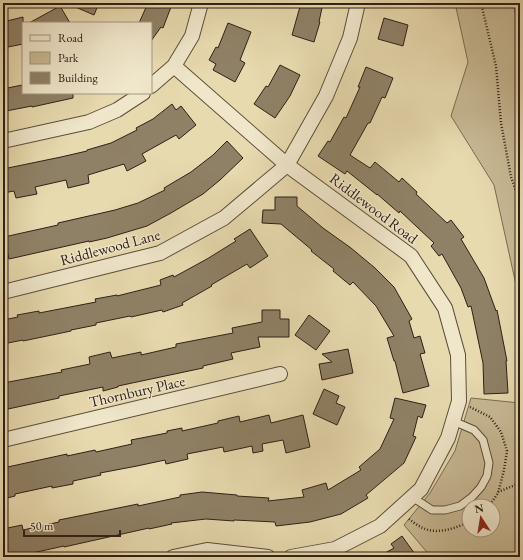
<svg xmlns="http://www.w3.org/2000/svg" width="523" height="560" viewBox="0 0 523 560" font-family="'EB Garamond',serif">
<style>
.green{fill:#c8ba95;stroke:#7b6d56;fill-rule:evenodd}
.building{fill:#8f8166;stroke:#2e2016}
.lines{fill:none;stroke-linecap:round;stroke-linejoin:round}
.service-casing{stroke:#5c4e3c;stroke-width:9}
.minor-casing{stroke:#5c4e3c;stroke-width:16}
.path{stroke:#2e2016;stroke-width:2.5;stroke-dasharray:1 2;stroke-linecap:butt}
.service{stroke:#f0e7cb;stroke-width:7}
.minor{stroke:#f0e7cb;stroke-width:14}
.labels{text-anchor:middle;dominant-baseline:central;stroke-width:3;stroke-linejoin:round;paint-order:stroke}
.street-label{font-size:15px;fill:#2e2016;stroke:#f0e7cb}
</style>
<rect width="100%" height="100%" fill="#e8daaf"/>
<filter id="stains"><feTurbulence type="fractalNoise" baseFrequency=".005" numOctaves="4"/><feColorMatrix values="0 0 0 0 .2 0 0 0 0 .09 0 0 0 0 .02 0 0 0 .5 -.17"/></filter>
<radialGradient id="worn" r=".72"><stop offset=".6" stop-color="#630" stop-opacity="0"/><stop offset="1" stop-color="#630" stop-opacity=".3"/></radialGradient>
<path class="green" d="M 455,3 L 513,3 L 520,36 L 520,303 L 494,185 L 451,116 L 468,62 Z
M 471,398 L 520,403 L 520,557 L 431,557 L 404,525 L 430,493 L 455,451 ZM 469,506 L 493,506 L 493,530 L 469,530 Z"/>
<path class="building" d="M 66,3 L 99,3 L 94,15 Z
M 148,3 L 161,3 L 171,7 L 163,28 L 161,27 L 151,41 L 151,23 L 139,23 Z
M 301,3 L 323,3 L 319,22 L 320,22 L 314,42 L 292,35 Z
M 60,6 L 70,23 L 29,23 Z
M 23,17 L 23,44 L 3,48 L 3,22 Z
M 384,18 L 408,25 L 403,46 L 378,39 Z
M 228,23 L 251,32 L 240,60 L 245,63 L 235,82 L 213,70 L 216,64 L 209,60 L 216,47 L 218,48 Z
M 280,65 L 300,75 L 290,96 L 275,118 L 254,104 L 266,86 L 268,87 Z
M 366,67 L 393,78 L 385,98 L 382,97 L 370,123 L 368,123 L 350,155 L 370,168 L 375,162 L 399,182 L 402,178 L 417,192 L 416,194 L 447,223 L 451,220 L 464,237 L 461,239 L 484,278 L 496,311 L 497,310 L 507,361 L 506,361 L 508,393 L 484,394 L 483,363 L 471,306 L 468,307 L 461,288 L 442,254 L 439,256 L 431,246 L 434,243 L 400,211 L 399,213 L 377,194 L 377,195 L 347,171 L 345,174 L 318,156 L 328,141 L 330,142 L 344,117 L 346,118 L 360,87 L 358,87 Z
M 22,85 L 23,93 L 73,93 L 73,98 L 32,107 L 32,106 L 6,111 L 3,95 L 3,89 Z
M 172,104 L 176,110 L 181,106 L 196,125 L 179,139 L 176,135 L 142,154 L 146,161 L 127,171 L 124,164 L 88,175 L 89,183 L 68,188 L 66,180 L 35,187 L 37,194 L 16,198 L 14,191 L 3,193 L 3,169 L 61,157 L 87,151 L 87,150 L 111,143 L 137,130 L 136,128 L 153,119 Z
M 227,141 L 243,158 L 220,180 L 203,194 L 171,213 L 147,226 L 107,238 L 89,242 L 89,241 L 9,259 L 4,237 L 58,225 L 58,223 L 115,210 L 138,203 L 165,190 L 164,188 L 191,172 L 213,155 Z
M 275,197 L 297,197 L 297,206 L 323,228 L 351,248 L 375,268 L 394,287 L 412,319 L 409,321 L 414,338 L 420,336 L 425,353 L 420,354 L 429,386 L 403,393 L 395,361 L 394,361 L 387,338 L 394,336 L 376,306 L 353,282 L 350,285 L 333,271 L 334,269 L 311,251 L 312,250 L 281,224 L 262,223 L 263,210 L 275,210 Z
M 250,229 L 268,256 L 250,268 L 247,264 L 211,285 L 212,286 L 182,303 L 183,305 L 163,312 L 162,310 L 131,317 L 130,316 L 96,323 L 96,325 L 71,330 L 71,331 L 23,341 L 23,340 L 3,344 L 3,320 L 18,317 L 17,315 L 39,311 L 39,313 L 96,302 L 95,299 L 117,295 L 117,296 L 161,285 L 160,280 L 173,275 L 174,277 L 207,259 L 236,241 L 234,239 Z
M 262,310 L 280,310 L 280,319 L 289,319 L 289,337 L 258,337 L 260,347 L 231,353 L 233,359 L 203,366 L 203,368 L 118,386 L 118,387 L 103,391 L 103,387 L 59,396 L 59,398 L 8,409 L 3,383 L 62,372 L 61,370 L 90,364 L 89,357 L 110,352 L 112,358 L 141,352 L 141,355 L 176,347 L 176,344 L 233,333 L 232,328 L 262,322 Z
M 309,315 L 330,331 L 316,350 L 295,335 Z
M 348,349 L 353,373 L 322,380 L 319,364 L 332,362 L 322,354 Z
M 324,389 L 339,396 L 336,403 L 345,407 L 337,425 L 313,414 Z
M 395,398 L 426,405 L 422,418 L 418,416 L 413,436 L 416,437 L 404,463 L 366,495 L 368,498 L 341,514 L 310,522 L 276,526 L 275,522 L 234,520 L 234,521 L 206,519 L 171,523 L 172,524 L 149,529 L 149,528 L 64,547 L 64,546 L 28,554 L 16,557 L 7,557 L 3,538 L 3,529 L 22,525 L 23,530 L 59,522 L 59,520 L 138,504 L 138,506 L 180,497 L 180,495 L 202,492 L 237,495 L 237,496 L 269,498 L 268,501 L 304,497 L 302,490 L 326,483 L 328,490 L 361,470 L 359,467 L 380,449 L 394,419 L 390,418 Z
M 269,415 L 271,423 L 303,415 L 310,447 L 286,453 L 283,440 L 262,444 L 263,451 L 253,453 L 252,446 L 224,452 L 223,447 L 187,454 L 188,459 L 166,464 L 165,460 L 137,466 L 100,473 L 101,475 L 73,481 L 73,484 L 52,488 L 52,486 L 15,494 L 15,496 L 3,499 L 3,468 L 67,454 L 67,456 L 95,450 L 96,452 L 132,444 L 131,440 L 167,433 L 167,431 L 182,428 L 182,431 L 218,423 L 218,421 L 239,416 L 240,422 Z
M 402,536 L 417,557 L 378,557 L 394,548 L 391,544 Z"/>
<g class="lines">
<defs>
<path id="service" d="M 412,497 L 432,510 L 445,510 L 460,506 L 472,497 L 481,487 L 487,476 L 489,463 L 483,440 L 474,430 L 453,421"/>
<path id="minor" d="M 174,66 L 287,165 L 411,256 L 445,308 L 458,355 L 459,401 L 448,438 L 421,489 L 380,526 L 335,549 L 291,557
M 151,86 L 174,66 L 192,36 L 201,3
M 3,141 L 89,122 L 117,110 L 143,93
M 3,292 L 160,253 L 224,218 L 287,165 L 326,96 L 350,38 L 358,3
M 3,440 L 280,374
M 173,557 L 207,550 L 268,557"/>
</defs>
<use href="#service" class="service-casing"/>
<use href="#minor" class="minor-casing"/>
<path class="path" d="M 481,3 L 496,66 L 501,123 L 511,177 L 520,202
M 470,407 L 490,417 L 501,432 L 507,451 L 504,470 L 498,493 L 489,506
M 498,492 L 520,483
M 409,519 C 413,522 418,526 423,528 C 437,535 456,528 469,522"/>
<use href="#service" class="service"/>
<use href="#minor" class="minor"/>
</g>
<g class="labels">
<g class="street-label">
<text transform="translate(374 208) rotate(37)">Riddlewood Road</text>
<text transform="translate(110 247) rotate(-15)">Riddlewood Lane</text>
<text transform="translate(137 391) rotate(-13)">Thornbury Place</text>
</g>
</g>
<rect width="523" height="560" fill="none" stroke="#e8daaf" stroke-width="16"/>
<rect x="4" y="4" width="515" height="552" fill="none" stroke="#2e2016" stroke-width="2"/>
<rect x="8" y="8" width="507" height="544" fill="none" stroke="#2e2016"/>
<rect x="22" y="22" width="130" height="72" fill="#f0e7cb" stroke="#a29783"/>
<rect x="30" y="35" width="20" height="6" fill="#f0e7cb" stroke="#a29783"/>
<text x="58" y="42" font-size="12" fill="#2e2016">Road</text>
<rect x="30" y="52" width="20" height="12" fill="#c8ba95" stroke="#a29783"/>
<text x="58" y="62" font-size="12" fill="#2e2016">Park</text>
<rect x="30" y="72" width="20" height="12" fill="#8f8166" stroke="#a29783"/>
<text x="58" y="82" font-size="12" fill="#2e2016">Building</text>
<g transform="translate(481 518) rotate(348)"><circle r="19" fill="#f0e7cb" stroke="#a29783"/>
<path d="M0-3L7 15L0 10L-7 15Z" fill="#8f2418"/>
<text y="-6" font-size="11" font-weight="bold" text-anchor="middle" fill="#2e2016">N</text>
</g>
<path d="M24 530v6h96v-6" fill="none" stroke="#2e2016" stroke-width="2"/>
<text x="30" y="530" font-size="12" fill="#2e2016" stroke="#f0e7cb" stroke-width="3" paint-order="stroke">50 m</text>
<rect width="100%" height="100%" filter="url(#stains)"/>
<rect width="100%" height="100%" fill="url(#worn)"/>
</svg>
